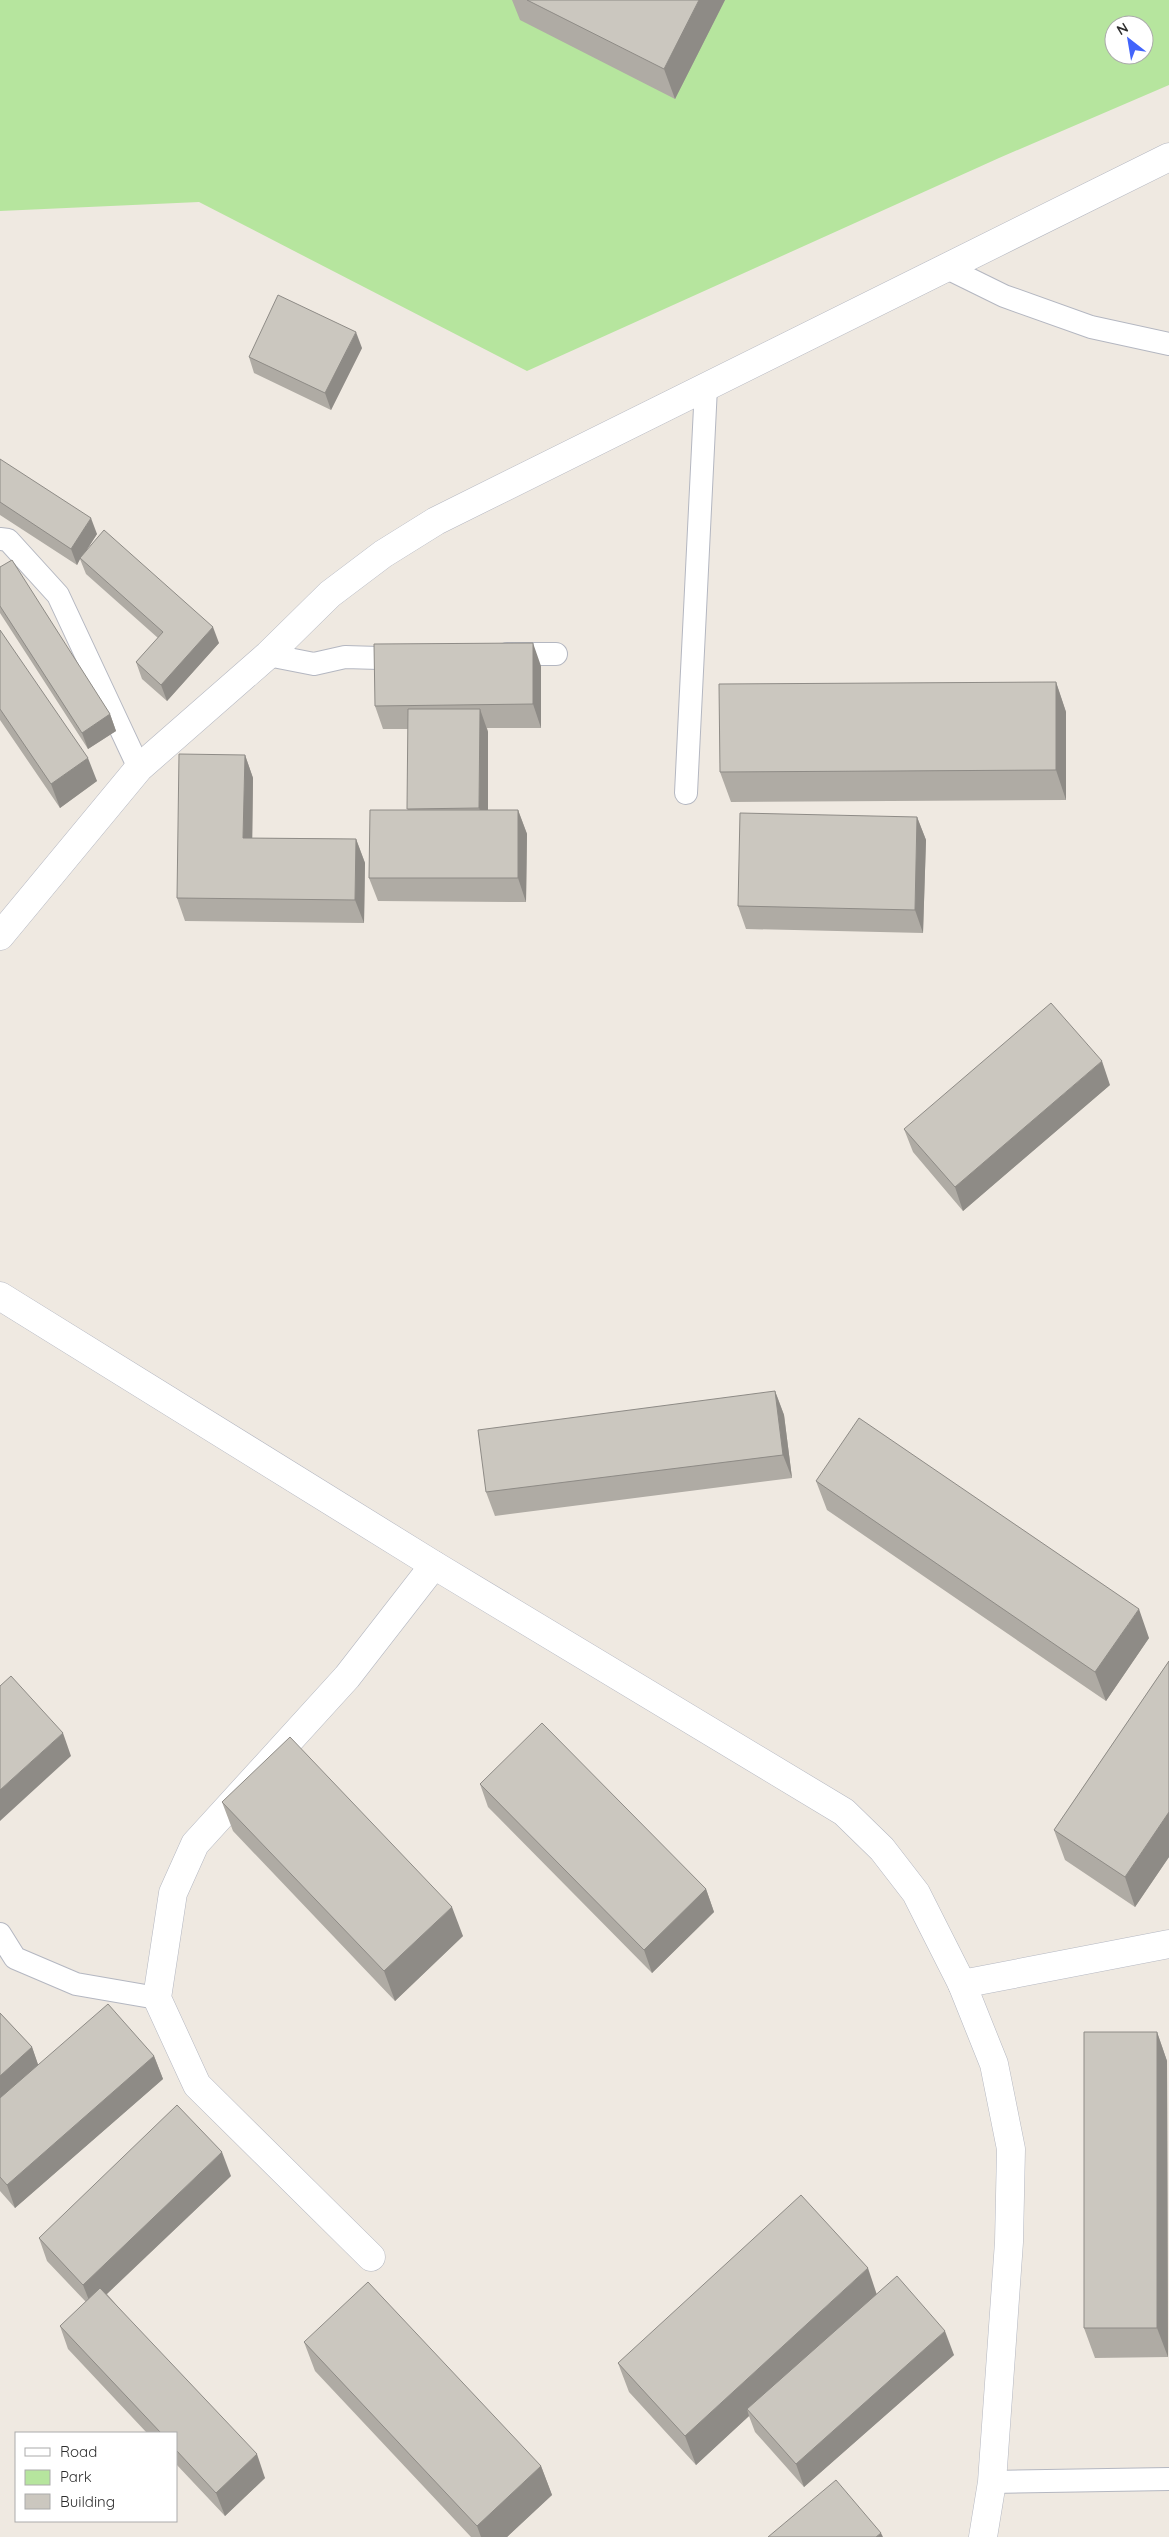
<svg xmlns="http://www.w3.org/2000/svg" width="1169" height="2537" viewBox="0 0 1169 2537" font-family="Quicksand,sans-serif">
<style>
.green{fill:#b6e59e;fill-rule:evenodd}
.lines{fill:none;stroke-linecap:round;stroke-linejoin:round}
.lane-casing{stroke:#b4b7c1;stroke-width:24}
.street-casing{stroke:#b4b7c1;stroke-width:29}
.secondary-casing{stroke:#b4b7c1;stroke-width:29}
.lane{stroke:#fff;stroke-width:22}
.street{stroke:#fff;stroke-width:28}
.secondary{stroke:#fff;stroke-width:28}
.wall{fill:#afaba4}
.shaded-wall{fill:#8e8b86}
.building{fill:#cbc7bf;stroke:#8e8b86}
</style>
<rect width="100%" height="100%" fill="#efe9e1"/>
<path class="green" d="M 0,0 L 1169,0 L 1169,85 L 999,158 L 527,371 L 199,202 L 0,211 ZM 1114,25 L 1144,25 L 1144,55 L 1114,55 Z"/>
<g class="lines">
<defs>
<path id="lane" d="M 945,267 L 1004,296 L 1091,327 L 1169,344
M 0,539 L 8,540 L 58,595 L 139,768
M 507,654 L 556,654
M 268,655 L 314,664 L 345,657 L 379,658 L 405,656
M 686,793 L 706,387
M 0,1934 L 15,1958 L 76,1984 L 157,1998
M 992,2482 L 1169,2479"/>
<path id="street" d="M 0,936 L 139,768 L 268,655 L 330,594 L 383,554 L 436,521 L 1169,157
M 962,1984 L 1169,1944
M 371,2257 L 197,2085 L 157,1998 L 173,1893 L 195,1844 L 347,1677 L 434,1565"/>
<path id="secondary" d="M 0,1296 L 434,1565 L 844,1812 L 882,1849 L 916,1893 L 962,1984 L 994,2064 L 1011,2149 L 1009,2242 L 992,2482 L 983,2537"/>
</defs>
<use href="#lane" class="lane-casing"/>
<use href="#street" class="street-casing"/>
<use href="#secondary" class="secondary-casing"/>
<use href="#lane" class="lane"/>
<use href="#street" class="street"/>
<use href="#secondary" class="secondary"/>
</g>
<path class="wall" d="M 512,0 L 725,0 L 675,99 L 520,20 Z
M 362,348 L 331,410 L 254,373 L 249,357 Z
M 0,459 L 97,534 L 86,551 L 219,643 L 167,701 L 142,679 L 136,662 L 158,638 L 86,574 L 80,559 L 77,565 L 0,515 Z
M 0,567 L 110,714 L 116,731 L 88,749 L 0,613 Z
M 0,630 L 97,781 L 60,808 L 0,720 Z
M 541,666 L 541,728 L 487,728 L 488,732 L 488,810 L 518,810 L 527,834 L 526,902 L 378,901 L 369,878 L 408,810 L 408,729 L 383,729 L 375,706 Z
M 1056,682 L 1066,712 L 1066,800 L 731,802 L 720,772 Z
M 245,755 L 253,778 L 252,838 L 356,839 L 365,863 L 364,923 L 185,921 L 177,898 Z
M 917,817 L 926,840 L 923,933 L 746,929 L 738,906 Z
M 1110,1085 L 963,1211 L 913,1152 L 904,1129 Z
M 775,1391 L 784,1415 L 792,1478 L 495,1516 L 486,1492 Z
M 816,1481 L 1149,1638 L 1106,1701 L 827,1510 Z
M 1169,1661 L 1169,1857 L 1135,1907 L 1065,1860 L 1054,1830 Z
M 480,1784 L 706,1889 L 714,1912 L 652,1973 L 488,1807 Z
M 222,1802 L 463,1936 L 395,2001 L 233,1831 Z
M 0,2013 L 32,2047 L 38,2065 L 154,2056 L 163,2079 L 15,2208 L 0,2191 Z
M 1157,2032 L 1167,2061 L 1168,2357 L 1095,2358 L 1084,2328 Z
M 231,2176 L 107,2294 L 265,2478 L 225,2516 L 176,2464 L 176,2433 L 147,2433 L 68,2349 L 60,2326 L 86,2302 L 47,2261 L 39,2238 Z
M 877,2294 L 954,2355 L 804,2487 L 755,2432 L 749,2416 L 696,2465 L 629,2392 L 618,2363 Z
M 304,2342 L 541,2466 L 552,2495 L 507,2537 L 471,2537 L 315,2371 Z"/>
<path class="shaded-wall" d="M 699,0 L 725,0 L 675,99 L 664,69 Z
M 356,332 L 362,348 L 331,410 L 325,393 Z
M 91,518 L 97,534 L 81,559 L 80,558 L 80,559 L 77,565 L 71,549 Z
M 213,627 L 219,643 L 167,701 L 161,685 Z
M 533,643 L 541,666 L 541,728 L 533,704 Z
M 1056,682 L 1066,712 L 1066,800 L 1056,770 Z
M 480,709 L 488,732 L 488,832 L 479,808 Z
M 110,714 L 116,731 L 88,749 L 82,733 Z
M 245,755 L 253,778 L 252,861 L 243,838 Z
M 88,758 L 97,781 L 60,808 L 51,784 Z
M 518,810 L 527,834 L 526,902 L 518,878 Z
M 917,817 L 926,840 L 923,933 L 915,910 Z
M 356,839 L 365,863 L 364,923 L 355,900 Z
M 1102,1061 L 1110,1085 L 963,1211 L 955,1187 Z
M 775,1391 L 784,1415 L 792,1478 L 783,1455 Z
M 1139,1609 L 1149,1638 L 1106,1701 L 1095,1672 Z
M 63,1733 L 71,1756 L 0,1821 L 0,1790 Z
M 1169,1812 L 1169,1857 L 1135,1907 L 1125,1877 Z
M 706,1889 L 714,1912 L 652,1973 L 644,1950 Z
M 452,1907 L 463,1936 L 395,2001 L 384,1971 Z
M 1157,2032 L 1167,2061 L 1168,2357 L 1157,2328 Z
M 32,2047 L 40,2070 L 0,2107 L 0,2076 Z
M 154,2056 L 163,2079 L 15,2208 L 7,2185 Z
M 222,2152 L 231,2176 L 92,2308 L 83,2285 Z
M 868,2268 L 878,2298 L 747,2409 L 749,2416 L 696,2465 L 685,2436 Z
M 945,2331 L 954,2355 L 804,2487 L 796,2464 Z
M 257,2454 L 265,2478 L 225,2516 L 216,2493 Z
M 541,2466 L 552,2495 L 507,2537 L 481,2537 L 477,2526 Z
M 881,2533 L 883,2537 L 876,2537 Z"/>
<path class="building" d="M 527,0 L 699,0 L 664,69 Z
M 278,295 L 356,332 L 325,393 L 249,357 Z
M 0,459 L 91,518 L 71,549 L 0,502 Z
M 104,530 L 213,627 L 161,685 L 136,662 L 163,632 L 80,558 Z
M 12,560 L 110,714 L 82,733 L 0,606 L 0,567 Z
M 0,630 L 88,758 L 51,784 L 0,709 Z
M 533,643 L 533,704 L 375,706 L 374,644 Z
M 1056,682 L 1056,770 L 720,772 L 719,684 Z
M 408,709 L 480,709 L 479,808 L 407,809 Z
M 179,754 L 245,755 L 243,838 L 356,839 L 355,900 L 177,898 Z
M 370,810 L 518,810 L 518,878 L 369,878 Z
M 740,813 L 917,817 L 915,910 L 738,906 Z
M 1051,1003 L 1102,1061 L 955,1187 L 904,1129 Z
M 775,1391 L 783,1455 L 486,1492 L 478,1430 Z
M 859,1418 L 1139,1609 L 1095,1672 L 816,1481 Z
M 1169,1661 L 1169,1812 L 1125,1877 L 1054,1830 Z
M 11,1676 L 63,1733 L 0,1790 L 0,1686 Z
M 542,1723 L 706,1889 L 644,1950 L 480,1784 Z
M 290,1737 L 452,1907 L 384,1971 L 222,1802 Z
M 108,2004 L 154,2056 L 7,2185 L 0,2177 L 0,2098 Z
M 0,2013 L 32,2047 L 0,2076 Z
M 1084,2032 L 1157,2032 L 1157,2328 L 1084,2328 Z
M 177,2105 L 222,2152 L 83,2285 L 39,2238 Z
M 801,2195 L 868,2268 L 685,2436 L 618,2363 Z
M 897,2276 L 945,2331 L 796,2464 L 747,2409 Z
M 368,2282 L 541,2466 L 477,2526 L 304,2342 Z
M 100,2288 L 257,2454 L 216,2493 L 176,2450 L 176,2433 L 161,2433 L 60,2326 Z
M 836,2480 L 881,2533 L 876,2537 L 768,2537 Z"/>
<rect x="15" y="2432" width="162" height="90" fill="#ffffff" stroke="#ababab"/>
<rect x="25" y="2448" width="25" height="8" fill="#ffffff" stroke="#ababab"/>
<text x="60" y="2457" font-size="15" fill="#2e2e2e">Road</text>
<rect x="25" y="2470" width="25" height="15" fill="#b6e59e" stroke="#ababab"/>
<text x="60" y="2482" font-size="15" fill="#2e2e2e">Park</text>
<rect x="25" y="2494" width="25" height="15" fill="#cbc7bf" stroke="#ababab"/>
<text x="60" y="2507" font-size="15" fill="#2e2e2e">Building</text>
<g transform="translate(1129 40) rotate(329)"><circle r="24" fill="#ffffff" stroke="#ababab"/>
<path d="M0-4L9 19L0 12L-9 19Z" fill="#4264fb"/>
<text y="-8" font-size="14" font-weight="bold" text-anchor="middle" fill="#2e2e2e">N</text>
</g>
</svg>
